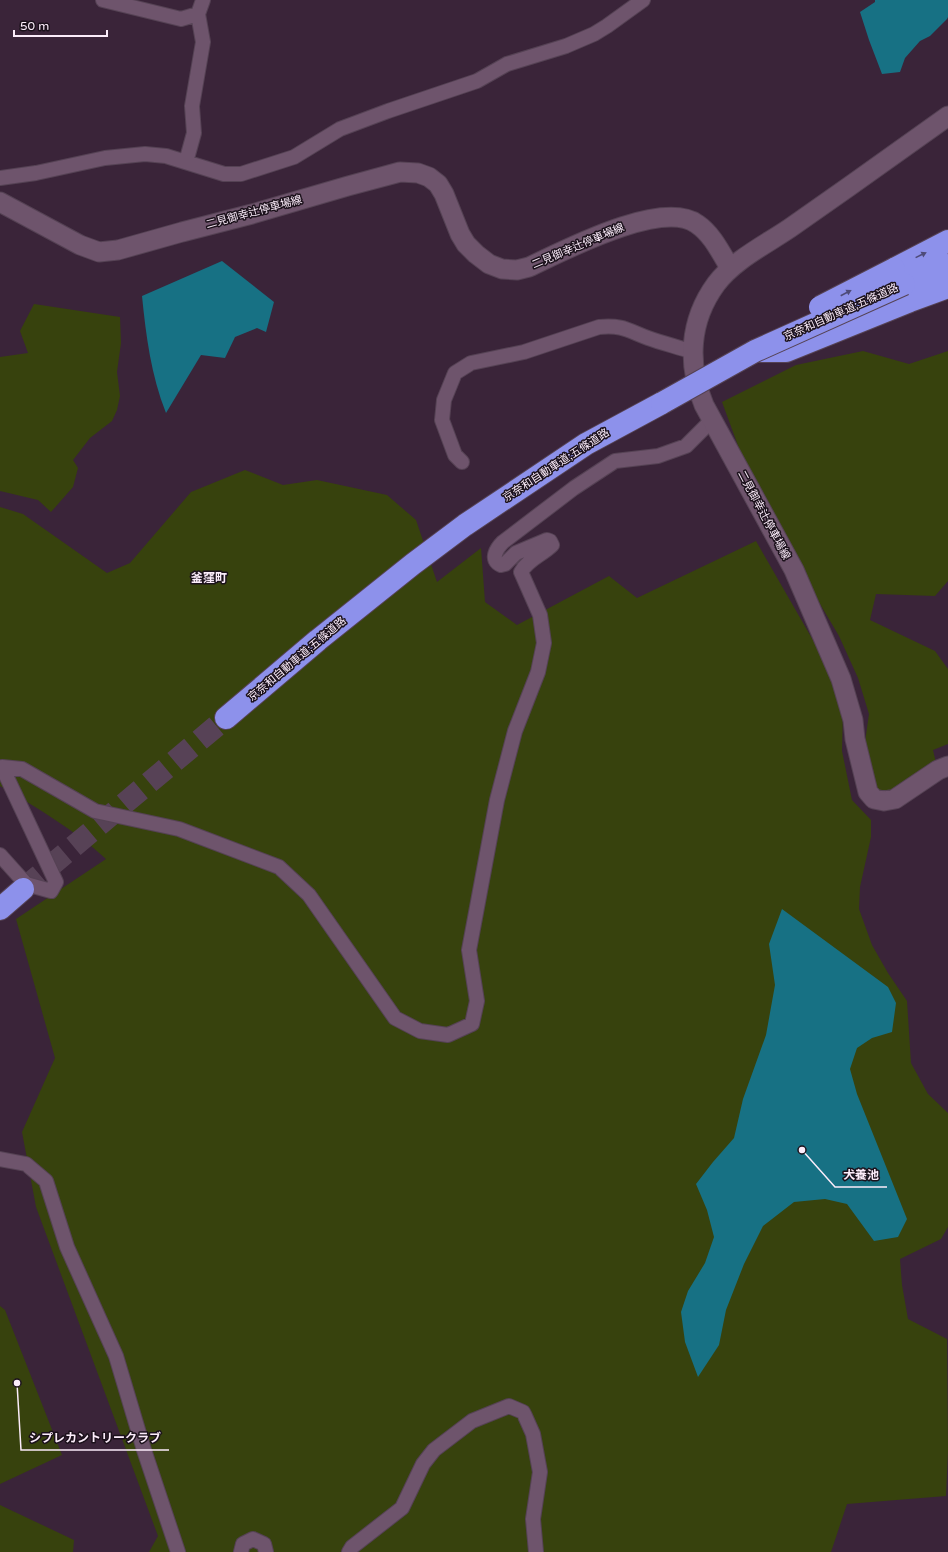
<svg xmlns="http://www.w3.org/2000/svg" width="948" height="1552" viewBox="0 0 948 1552" font-family="'Varela Round','Noto Sans JP',sans-serif">
<style>
.green{fill:#37420d}
.water{fill:#177184}
.lines{fill:none;stroke-linecap:round;stroke-linejoin:round}
.highway-tunnel{stroke:#574256;stroke-width:22;stroke-dasharray:22 11;stroke-linecap:butt}
.street-casing{stroke:#554254;stroke-width:16}
.secondary-casing{stroke:#554254;stroke-width:21}
.highway-casing{stroke:#554254;stroke-width:24}
.street{stroke:#6e546c;stroke-width:14}
.secondary{stroke:#6e546c;stroke-width:19}
.highway{stroke:#8d91eb;stroke-width:22}
.highway-bridge-casing{stroke:#554254;stroke-width:24;stroke-linecap:butt}
.highway-bridge{stroke:#8d91eb;stroke-width:22}
.oneway{fill:#4e4b79}
.labels{text-anchor:middle;dominant-baseline:central;stroke-width:3;stroke-linejoin:round;paint-order:stroke}
.street-label{font-size:11px;fill:#fbecfa;stroke:#1b111b}
.neighbourhood-label{font-size:12px;font-weight:bold;fill:#fbecfa;stroke:#1b111b}
.leader{fill:none;stroke:#fbecfa;stroke-width:1.5}
.callout-dot{fill:#fbecfa;stroke:#1b111b;stroke-width:1.5}
.callout-label{font-size:12px;text-anchor:middle;font-weight:bold;fill:#fbecfa;stroke:#1b111b;stroke-width:3;stroke-linejoin:round;paint-order:stroke}
</style>
<rect width="100%" height="100%" fill="#3a2439"/>
<path class="green" d="M 34,304 L 120,317 L 121,343 L 117,372 L 120,396 L 117,410 L 112,421 L 90,438 L 73,460 L 78,468 L 73,487 L 51,512 L 38,500 L 0,491 L 0,357 L 28,353 L 20,331 Z
M 863,351 L 909,364 L 948,351 L 948,581 L 935,596 L 876,594 L 870,620 L 935,651 L 948,669 L 948,744 L 933,750 L 936,763 L 909,786 L 876,796 L 864,749 L 869,714 L 858,678 L 839,636 L 797,565 L 751,481 L 722,402 L 796,365 Z
M 245,470 L 283,485 L 317,480 L 387,495 L 416,520 L 437,582 L 481,548 L 485,602 L 517,625 L 609,576 L 637,598 L 756,541 L 837,682 L 843,710 L 842,751 L 852,800 L 871,820 L 871,837 L 860,887 L 859,909 L 872,945 L 888,973 L 907,1001 L 911,1063 L 928,1094 L 948,1113 L 948,1227 L 941,1239 L 900,1259 L 902,1285 L 908,1319 L 947,1339 L 948,1450 L 946,1496 L 847,1504 L 831,1552 L 149,1552 L 158,1536 L 36,1207 L 22,1132 L 55,1058 L 16,919 L 106,859 C 75,830 37,808 0,786 L 0,507 L 23,514 L 107,573 L 130,563 L 191,492 Z
M 0,1306 L 5,1310 L 62,1455 L 0,1484 Z
M 0,1505 L 74,1540 L 73,1552 L 0,1552 Z"/>
<path class="water" d="M 875,0 L 948,0 L 948,17 L 947,19 L 930,36 L 920,41 L 905,58 L 900,72 L 882,74 L 869,40 L 860,12 L 875,2 Z
M 222,261 L 274,302 L 266,332 L 257,328 L 235,337 L 225,358 L 201,355 L 166,413 C 151,375 146,336 142,296 Z
M 782,909 L 888,987 L 896,1003 L 892,1032 L 872,1038 L 857,1048 L 850,1069 L 857,1094 L 907,1219 L 898,1237 L 874,1241 L 847,1204 L 825,1199 L 794,1202 L 763,1226 L 744,1264 L 726,1310 L 719,1345 L 698,1377 L 685,1342 L 681,1312 L 688,1291 L 705,1263 L 714,1237 L 707,1210 L 696,1184 L 713,1162 L 734,1138 L 743,1099 L 766,1035 L 775,985 L 769,944 Z"/>
<g class="lines">
<path class="highway-tunnel" d="M 23,889 L 226,718"/>
<defs>
<path id="street" d="M 103,0 L 181,19 L 198,14
M 186,162 L 194,133 L 192,106 L 203,42 L 198,14 L 203,0
M 0,178 L 36,173 L 105,158 L 145,154 L 166,156 L 224,174 L 241,174 L 294,157 L 340,129 L 388,111 L 477,81 L 507,64 L 566,46 L 594,34 L 607,26 L 643,0
M 462,462 L 455,455 L 442,420 L 444,400 L 455,373 L 471,363 L 524,352 L 599,327 C 623,325 627,330 648,338 C 662,343 678,347 693,352
M 0,855 L 26,884 L 51,891 L 56,882 L 2,767 L 22,769 L 95,811 L 179,829 L 279,867 L 309,895 L 395,1018 L 420,1031 L 448,1035 L 472,1024 L 477,1001 L 469,950 L 497,800 L 515,731 L 538,672 L 544,643 L 540,615 L 521,572 C 528,559 542,555 552,545 L 550,541 L 547,540 L 516,553 L 505,564 L 501,565 C 489,560 497,548 503,542 L 574,488 L 615,461 L 658,456 L 686,446 L 712,420
M 0,1159 L 26,1164 L 46,1181 L 67,1247 L 116,1356 L 144,1450 L 178,1552
M 241,1552 L 243,1544 L 253,1539 L 264,1544 L 266,1552
M 349,1552 L 352,1547 L 402,1508 L 423,1464 L 434,1450 L 472,1421 L 509,1406 L 523,1412 L 525,1416 L 533,1434 L 540,1472 L 533,1519 L 536,1552"/>
<path id="secondary" d="M 948,116 C 895,154 843,191 790,228 C 765,245 734,260 716,284 C 689,321 687,364 704,405 L 794,570 L 841,679 L 853,720 L 855,739 L 868,792 L 874,799 L 884,801 L 895,799 L 938,770 L 948,766
M 0,202 L 80,245 L 99,252 L 118,250 L 182,232 L 252,214 L 348,186 L 400,172 L 418,173 L 429,177 L 438,184 L 444,194 L 460,234 L 466,244 L 476,254 L 489,264 L 502,269 L 517,270 L 529,267 C 565,250 662,199 697,224 C 712,234 721,253 730,268"/>
<path id="highway" d="M 894,269 L 948,241
M 904,284 L 948,265
M 755,351 L 786,351 L 910,301 L 948,287
M 226,718 L 318,640 L 413,564 L 465,525 L 586,444 L 662,403
M 0,909 L 23,889"/>
</defs>
<use href="#street" class="street-casing"/>
<use href="#secondary" class="secondary-casing"/>
<use href="#highway" class="highway-casing"/>
<use href="#street" class="street"/>
<use href="#secondary" class="secondary"/>
<use href="#highway" class="highway"/>
<defs>
<path id="highway-bridge" d="M 820,307 L 894,269
M 662,403 L 755,351 L 904,284"/>
</defs>
<use href="#highway-bridge" class="highway-bridge-casing"/>
<use href="#highway-bridge" class="highway-bridge"/>
</g>
<defs><path id="oneway-solid" d="M-6-.8H1V-3.2L6.5 0L1 3.2V.8H-6Z"/></defs>
<g class="oneway">
<use href="#oneway-solid" transform="translate(921 255) rotate(-26)"/>
<use href="#oneway-solid" transform="translate(846 293) rotate(-28)"/>
</g>
<g class="labels">
<g class="street-label">
<text transform="translate(254 212) rotate(-15)">二見御幸辻停車場線</text>
<text transform="translate(578 246) rotate(-23)">二見御幸辻停車場線</text>
<text transform="translate(841 312) rotate(-24)">京奈和自動車道;五條道路</text>
<text transform="translate(556 465) rotate(-33)">京奈和自動車道;五條道路</text>
<text transform="translate(764 515) rotate(62)">二見御幸辻停車場線</text>
<text transform="translate(297 659) rotate(-40)">京奈和自動車道;五條道路</text>
</g>
<g class="neighbourhood-label">
<text x="209" y="578">釜窪町</text>
</g>
</g>
<path class="leader" d="M802 1150L835 1187H887M17 1383L21 1450H169"/>
<g class="callout-dot">
<circle cx="802" cy="1150" r="4"/>
<circle cx="17" cy="1383" r="4"/>
</g>
<g class="callout-label">
<text x="861" y="1179">犬養池</text>
<text x="95" y="1442">シプレカントリークラブ</text>
</g>
<path d="M14 30v6h93v-6" fill="none" stroke="#fbecfa" stroke-width="2"/>
<text x="20" y="30" font-size="12" fill="#fbecfa" stroke="#1b111b" stroke-width="3" paint-order="stroke">50 m</text>
</svg>
